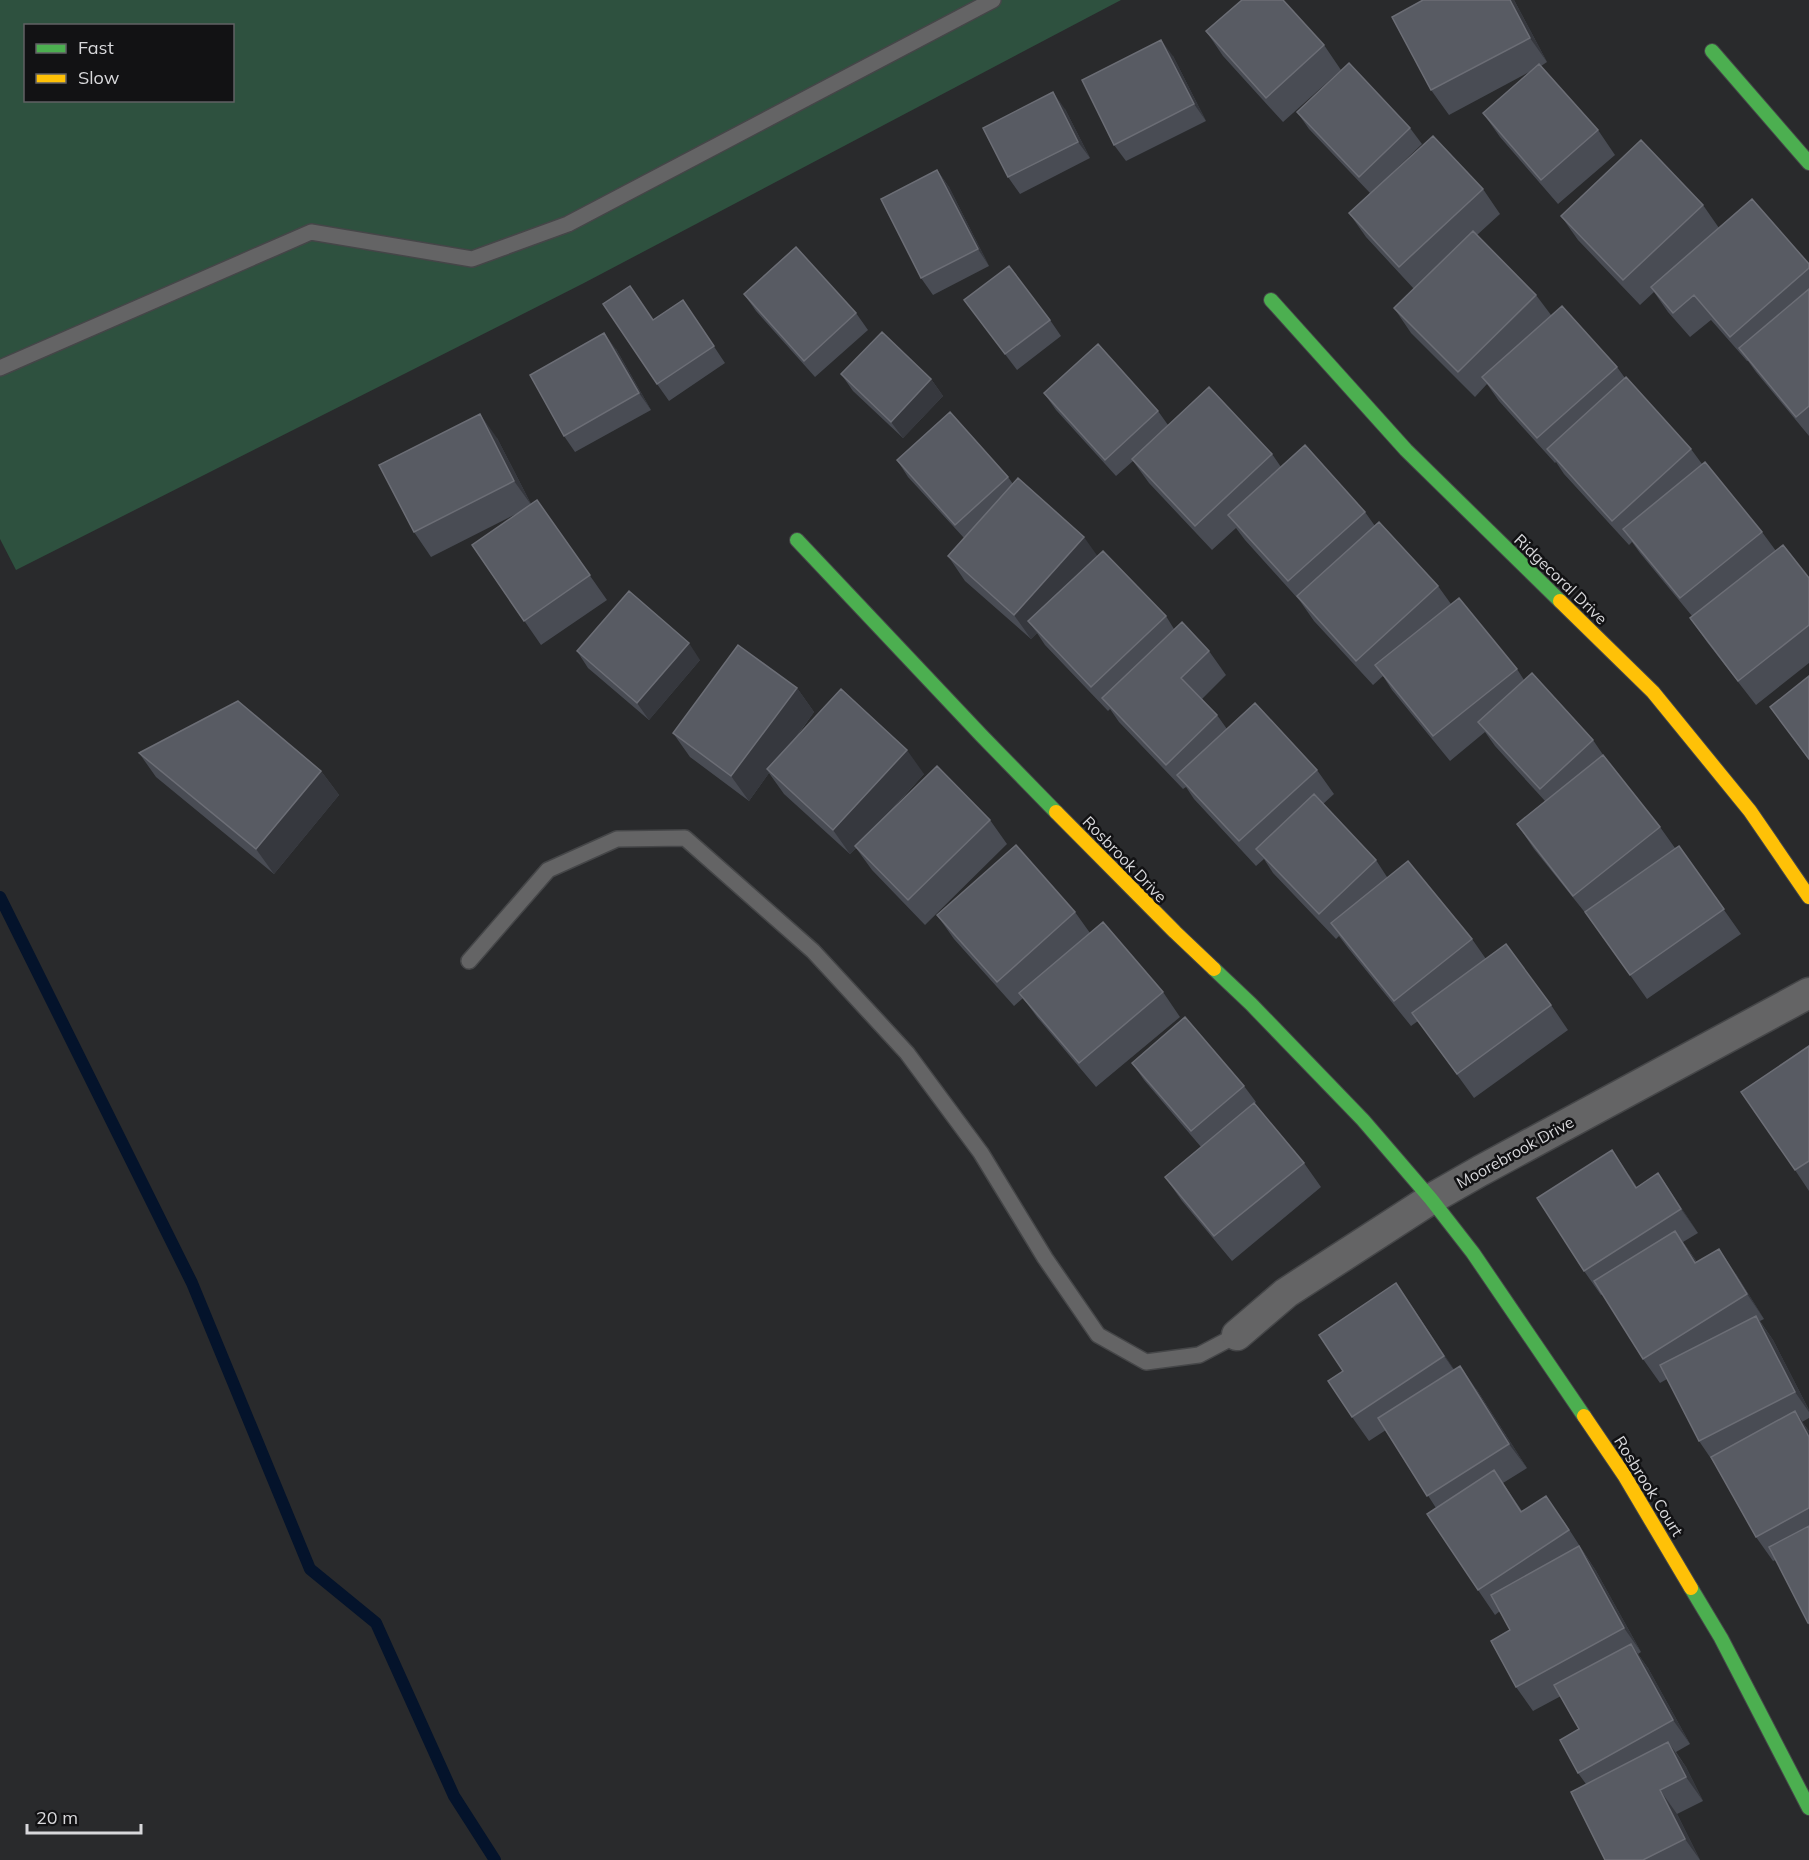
<svg xmlns="http://www.w3.org/2000/svg" width="1809" height="1860" viewBox="0 0 1809 1860" font-family="Mulish,sans-serif">
<style>
.green{fill:#2e513f;fill-rule:evenodd}
.lines{fill:none;stroke-linecap:round;stroke-linejoin:round}
.stream{stroke:#04132b;stroke-width:12}
.lane-casing{stroke:#454648;stroke-width:18}
.street-casing{stroke:#454648;stroke-width:33}
.fast-casing{stroke:#454648;stroke-width:16}
.slow-casing{stroke:#454648;stroke-width:16}
.lane{stroke:#646465;stroke-width:15}
.street{stroke:#646465;stroke-width:30}
.fast{stroke:#4caf50;stroke-width:14}
.slow{stroke:#ffc107;stroke-width:14}
.wall{fill:#494c54}
.shaded-wall{fill:#36383e}
.building{fill:#585b63;stroke:#6c6e76;stroke-width:1.5}
.labels{text-anchor:middle;dominant-baseline:central;stroke-width:5;stroke-linejoin:round;paint-order:stroke}
.street-label{font-size:16px;fill:#d8d8db;stroke:#121214}
</style>
<rect width="100%" height="100%" fill="#292a2c"/>
<path class="green" d="M 0,0 L 1121,0 L 584,283 L 16,570 L 0,539 ZM 26,26 L 232,26 L 232,100 L 26,100 Z"/>
<g class="lines">
<path class="stream" d="M 0,897 L 192,1283 L 310,1569 L 376,1623 L 454,1796 L 495,1860"/>
<defs>
<path id="lane" d="M 0,368 L 311,232 L 472,259 L 568,224 L 993,0
M 469,961 L 548,870 L 617,839 L 685,838 L 813,951 L 907,1053 L 981,1153 L 1045,1258 L 1098,1335 L 1146,1362 L 1199,1355 L 1237,1335"/>
<path id="street" d="M 1237,1335 L 1286,1293 L 1431,1199 L 1480,1171 L 1809,993"/>
<path id="fast" d="M 1712,51 L 1809,163
M 1271,300 L 1406,450 L 1560,601
M 797,540 L 981,735 L 1056,812
M 1214,969 L 1251,1004 L 1363,1120 L 1431,1199 L 1473,1253 L 1584,1416
M 1691,1588 L 1721,1638 L 1809,1808"/>
<path id="slow" d="M 1560,601 L 1653,692 L 1750,811 L 1809,897
M 1056,812 L 1175,932 L 1214,969
M 1584,1416 L 1624,1475 L 1691,1588"/>
</defs>
<use href="#lane" class="lane-casing"/>
<use href="#street" class="street-casing"/>
<use href="#fast" class="fast-casing"/>
<use href="#slow" class="slow-casing"/>
<use href="#lane" class="lane"/>
<use href="#street" class="street"/>
<use href="#fast" class="fast"/>
<use href="#slow" class="slow"/>
</g>
<path class="wall" d="M 1514,0 L 1547,62 L 1541,66 L 1598,130 L 1615,155 L 1558,204 L 1500,137 L 1483,113 L 1531,71 L 1449,115 L 1431,90 Z
M 1206,31 L 1324,45 L 1341,70 L 1283,122 L 1223,56 Z
M 1173,56 L 1206,121 L 1126,161 L 1114,145 Z
M 1065,109 L 1090,158 L 1020,194 L 1008,177 Z
M 1297,112 L 1410,128 L 1422,144 L 1392,173 L 1483,189 L 1500,214 L 1477,235 L 1536,295 L 1551,315 L 1617,367 L 1625,378 L 1691,449 L 1702,464 L 1762,532 L 1776,551 L 1809,578 L 1809,663 L 1756,705 L 1707,642 L 1690,618 L 1692,616 L 1640,553 L 1632,542 L 1629,545 L 1564,474 L 1556,462 L 1555,463 L 1499,401 L 1487,384 L 1475,397 L 1411,333 L 1394,308 L 1414,289 L 1366,237 L 1349,213 L 1370,193 L 1309,129 Z
M 937,170 L 949,187 L 989,266 L 933,295 L 921,278 Z
M 1703,205 L 1719,228 L 1809,264 L 1809,436 L 1756,372 L 1748,361 L 1747,361 L 1711,320 L 1690,337 L 1668,312 L 1654,292 L 1640,305 L 1578,240 L 1561,216 Z
M 744,294 L 856,313 L 868,330 L 815,377 L 756,311 Z
M 683,300 L 725,363 L 669,401 L 657,384 L 653,320 Z
M 964,300 L 1050,320 L 1061,336 L 1017,370 Z
M 616,349 L 651,410 L 575,452 L 564,436 Z
M 841,374 L 931,379 L 943,396 L 903,438 L 853,391 Z
M 1044,393 L 1158,411 L 1168,425 L 1272,454 L 1281,467 L 1365,512 L 1375,526 L 1438,586 L 1451,604 L 1517,669 L 1524,680 L 1593,740 L 1610,765 L 1660,827 L 1675,848 L 1679,846 L 1741,934 L 1647,999 L 1591,920 L 1534,849 L 1517,824 L 1545,801 L 1495,746 L 1485,732 L 1450,761 L 1392,690 L 1383,676 L 1373,685 L 1314,621 L 1300,601 L 1245,540 L 1236,528 L 1212,550 L 1149,483 L 1133,461 L 1116,476 L 1056,410 Z
M 497,438 L 531,504 L 537,500 L 607,600 L 541,645 L 472,545 L 520,512 L 431,557 L 414,532 Z
M 897,460 L 1008,477 L 1013,484 L 1097,556 L 1166,616 L 1174,629 L 1209,651 L 1226,675 L 1202,699 L 1217,715 L 1227,729 L 1317,770 L 1334,794 L 1323,804 L 1376,860 L 1387,877 L 1472,939 L 1486,959 L 1551,1005 L 1568,1030 L 1474,1098 L 1418,1021 L 1411,1026 L 1348,948 L 1339,936 L 1336,939 L 1273,873 L 1264,859 L 1256,866 L 1194,799 L 1186,787 L 1183,789 L 1119,722 L 1110,709 L 1108,711 L 1045,645 L 1037,633 L 1031,639 L 965,581 L 948,556 L 964,538 L 908,477 Z
M 577,651 L 700,660 L 649,720 L 588,668 Z
M 1809,676 L 1809,760 L 1770,707 Z
M 797,688 L 814,712 L 795,739 L 924,774 L 887,815 L 990,820 L 1007,844 L 925,925 L 872,870 L 856,848 L 850,854 L 784,794 L 769,773 L 749,801 L 690,757 L 673,733 Z
M 139,753 L 321,771 L 339,795 L 274,874 L 156,777 Z
M 1075,912 L 1090,933 L 1163,992 L 1180,1017 L 1096,1087 L 1037,1017 L 1023,998 L 1014,1006 L 954,939 L 937,915 Z
M 1809,1046 L 1809,1191 L 1795,1170 Z
M 1132,1063 L 1244,1086 L 1256,1102 L 1254,1104 L 1304,1163 L 1321,1187 L 1232,1261 L 1182,1201 L 1165,1177 L 1201,1147 L 1144,1080 Z
M 1658,1173 L 1698,1233 L 1683,1242 L 1697,1262 L 1736,1274 L 1764,1319 L 1760,1321 L 1773,1340 L 1809,1410 L 1809,1418 L 1802,1422 L 1809,1431 L 1809,1625 L 1776,1560 L 1773,1561 L 1756,1537 L 1716,1466 L 1699,1441 L 1667,1379 L 1660,1383 L 1643,1359 L 1603,1294 L 1601,1295 L 1584,1271 L 1629,1175 L 1637,1187 Z
M 1413,1308 L 1454,1370 L 1477,1390 L 1527,1468 L 1503,1483 L 1522,1511 L 1563,1520 L 1596,1571 L 1641,1652 L 1638,1654 L 1648,1668 L 1690,1744 L 1676,1752 L 1686,1767 L 1703,1801 L 1677,1814 L 1700,1860 L 1605,1860 L 1586,1784 L 1578,1773 L 1579,1729 L 1561,1696 L 1533,1711 L 1516,1687 L 1510,1630 L 1500,1611 L 1495,1615 L 1478,1590 L 1436,1508 L 1386,1430 L 1369,1441 L 1352,1417 L 1343,1371 Z"/>
<path class="shaded-wall" d="M 1510,0 L 1514,0 L 1547,62 L 1530,38 Z
M 1161,40 L 1173,56 L 1206,121 L 1194,104 Z
M 1053,92 L 1065,109 L 1090,158 L 1078,142 Z
M 937,170 L 949,187 L 989,266 L 978,249 Z
M 604,333 L 616,349 L 651,410 L 639,393 Z
M 931,379 L 943,396 L 903,438 L 891,422 Z
M 480,414 L 497,438 L 532,506 L 514,481 Z
M 1084,537 L 1101,561 L 1028,621 L 1037,633 L 1031,639 L 1014,615 Z
M 689,643 L 700,660 L 649,720 L 637,703 Z
M 797,688 L 814,712 L 770,772 L 767,769 L 769,773 L 749,801 L 731,776 Z
M 907,750 L 924,774 L 850,854 L 833,830 Z
M 321,771 L 339,795 L 274,874 L 256,849 Z
M 1612,1150 L 1629,1175 L 1653,1212 L 1636,1188 Z
M 1658,1173 L 1675,1198 L 1698,1233 L 1681,1209 Z
M 1675,1231 L 1692,1255 L 1713,1288 L 1695,1263 Z
M 1719,1249 L 1736,1274 L 1764,1319 L 1747,1294 Z
M 1396,1283 L 1413,1308 L 1462,1381 L 1444,1356 Z
M 1756,1316 L 1773,1340 L 1809,1410 L 1809,1412 L 1795,1392 Z
M 1460,1366 L 1477,1390 L 1527,1468 L 1509,1444 Z
M 1795,1411 L 1809,1431 L 1809,1437 Z
M 1579,1546 L 1596,1571 L 1641,1652 L 1624,1628 Z
M 1631,1644 L 1648,1668 L 1690,1744 L 1673,1720 Z
M 1668,1742 L 1686,1767 L 1703,1801 L 1686,1777 Z
M 1660,1790 L 1677,1814 L 1700,1860 L 1685,1839 Z"/>
<path class="building" d="M 1242,0 L 1283,0 L 1324,45 L 1266,98 L 1206,31 Z
M 1423,0 L 1510,0 L 1530,38 L 1431,90 L 1392,17 Z
M 1161,40 L 1194,104 L 1114,145 L 1082,80 Z
M 1349,63 L 1410,128 L 1359,177 L 1297,112 Z
M 1539,64 L 1598,130 L 1541,180 L 1483,113 Z
M 1053,92 L 1078,142 L 1008,177 L 983,128 Z
M 1433,136 L 1483,189 L 1399,267 L 1349,213 Z
M 1641,140 L 1703,205 L 1623,280 L 1561,216 Z
M 937,170 L 978,249 L 921,278 L 881,199 Z
M 1752,199 L 1809,264 L 1809,268 L 1730,337 L 1694,295 L 1673,313 L 1651,287 Z
M 1473,231 L 1536,295 L 1458,372 L 1394,308 Z
M 796,247 L 856,313 L 804,361 L 744,294 Z
M 1009,266 L 1050,320 L 1005,354 L 964,300 Z
M 630,286 L 653,320 L 683,300 L 714,346 L 657,384 L 603,304 Z
M 1809,289 L 1809,406 L 1796,417 L 1739,348 Z
M 1562,306 L 1617,367 L 1537,438 L 1482,377 Z
M 882,332 L 931,379 L 891,422 L 841,374 Z
M 604,333 L 639,393 L 564,436 L 530,375 Z
M 1098,344 L 1158,411 L 1105,460 L 1044,393 Z
M 1626,377 L 1691,449 L 1612,521 L 1547,449 Z
M 1209,387 L 1272,454 L 1195,526 L 1132,459 Z
M 950,412 L 1008,477 L 955,525 L 897,460 Z
M 480,414 L 514,481 L 414,532 L 379,465 Z
M 1305,445 L 1365,512 L 1288,581 L 1228,515 Z
M 1705,462 L 1762,532 L 1680,598 L 1623,529 Z
M 1018,478 L 1084,537 L 1014,615 L 948,556 Z
M 537,500 L 590,575 L 524,621 L 472,545 Z
M 1379,522 L 1438,586 L 1356,661 L 1297,596 Z
M 1783,545 L 1809,578 L 1809,625 L 1738,681 L 1690,618 Z
M 1103,551 L 1166,616 L 1091,687 L 1028,621 Z
M 629,591 L 689,643 L 637,703 L 577,651 Z
M 1459,598 L 1517,669 L 1433,736 L 1375,665 Z
M 1182,622 L 1209,651 L 1181,678 L 1217,715 L 1166,765 L 1102,698 Z
M 738,645 L 797,688 L 731,776 L 673,733 Z
M 1532,673 L 1593,740 L 1540,789 L 1478,722 Z
M 1809,676 L 1809,759 L 1770,707 Z
M 841,689 L 907,750 L 833,830 L 767,769 Z
M 238,701 L 321,771 L 256,849 L 139,753 Z
M 1255,703 L 1317,770 L 1239,841 L 1177,775 Z
M 1603,755 L 1660,827 L 1573,896 L 1517,824 Z
M 937,766 L 990,820 L 908,900 L 855,846 Z
M 1314,794 L 1376,860 L 1319,914 L 1256,849 Z
M 1016,845 L 1075,912 L 997,982 L 937,915 Z
M 1679,846 L 1724,909 L 1630,975 L 1585,912 Z
M 1408,861 L 1472,939 L 1394,1001 L 1331,923 Z
M 1103,922 L 1163,992 L 1079,1063 L 1019,993 Z
M 1506,944 L 1551,1005 L 1457,1074 L 1412,1013 Z
M 1185,1017 L 1244,1086 L 1191,1131 L 1132,1063 Z
M 1809,1046 L 1809,1161 L 1795,1170 L 1741,1092 Z
M 1254,1103 L 1304,1163 L 1214,1236 L 1165,1177 Z
M 1612,1150 L 1636,1188 L 1658,1173 L 1681,1209 L 1584,1271 L 1537,1198 Z
M 1675,1231 L 1695,1263 L 1719,1249 L 1747,1294 L 1643,1359 L 1594,1281 Z
M 1396,1283 L 1444,1356 L 1352,1417 L 1328,1381 L 1343,1371 L 1319,1335 Z
M 1756,1316 L 1795,1392 L 1699,1441 L 1660,1365 Z
M 1460,1366 L 1509,1444 L 1427,1496 L 1378,1418 Z
M 1795,1411 L 1809,1437 L 1809,1508 L 1756,1537 L 1711,1457 Z
M 1494,1470 L 1521,1512 L 1546,1496 L 1569,1530 L 1478,1590 L 1427,1514 Z
M 1809,1526 L 1809,1623 L 1808,1623 L 1769,1547 Z
M 1579,1546 L 1624,1628 L 1516,1687 L 1491,1641 L 1510,1630 L 1491,1595 Z
M 1631,1644 L 1673,1720 L 1578,1773 L 1560,1740 L 1579,1729 L 1554,1685 Z
M 1668,1742 L 1686,1777 L 1660,1790 L 1685,1839 L 1643,1860 L 1605,1860 L 1571,1792 Z"/>
<g class="labels">
<g class="street-label">
<text transform="translate(1561 579) rotate(44)">Ridgecoral Drive</text>
<text transform="translate(1125 859) rotate(46)">Rosbrook Drive</text>
<text transform="translate(1515 1152) rotate(-29)">Moorebrook Drive</text>
<text transform="translate(1649 1486) rotate(58)">Rosbrook Court</text>
</g>
</g>
<rect x="24" y="24" width="210" height="78" fill="#121214" stroke="#616164" stroke-width="1.5"/>
<rect x="36" y="44" width="30" height="9" fill="#4caf50" stroke="#616164" stroke-width="1.5"/>
<text x="78" y="54" font-size="18" fill="#d8d8db">Fast</text>
<rect x="36" y="74" width="30" height="9" fill="#ffc107" stroke="#616164" stroke-width="1.5"/>
<text x="78" y="84" font-size="18" fill="#d8d8db">Slow</text>
<path d="M27 1824v9h114v-9" fill="none" stroke="#d8d8db" stroke-width="3"/>
<text x="36" y="1824" font-size="18" fill="#d8d8db" stroke="#121214" stroke-width="4.5" paint-order="stroke">20 m</text>
</svg>
